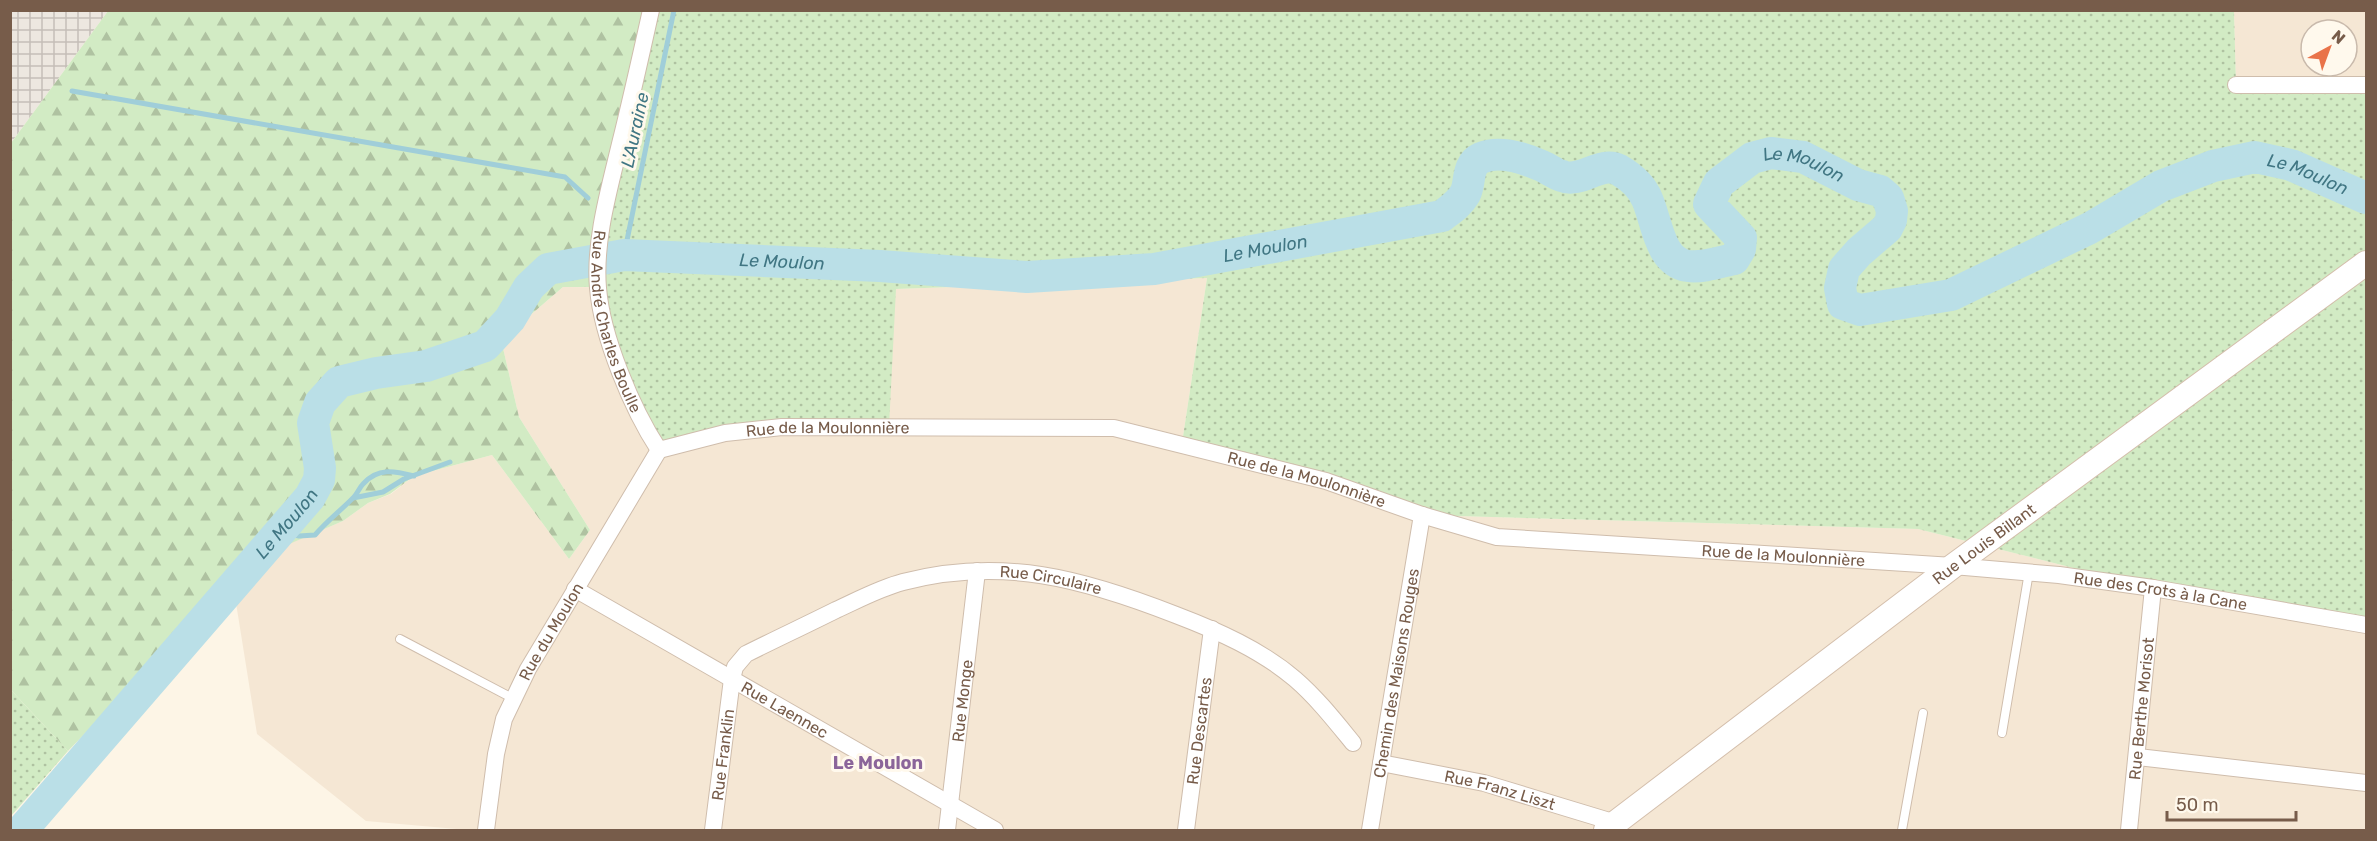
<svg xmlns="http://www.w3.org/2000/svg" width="2377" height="841" viewBox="0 0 2377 841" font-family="Rubik,sans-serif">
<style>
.residential{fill:#f5e7d4;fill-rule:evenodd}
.industrial{fill:url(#industrial-grid)}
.grass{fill:url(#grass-dots)}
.forest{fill:url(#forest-firs)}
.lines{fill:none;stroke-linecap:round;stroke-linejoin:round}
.stream{stroke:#a0ced9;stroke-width:5}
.river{stroke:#badfe7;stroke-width:32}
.lane-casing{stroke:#cfbdac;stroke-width:10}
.street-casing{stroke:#cfbdac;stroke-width:18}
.secondary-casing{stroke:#d4bfac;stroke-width:26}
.lane{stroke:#fff;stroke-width:8}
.street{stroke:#fff;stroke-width:16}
.secondary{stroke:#fff;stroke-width:24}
.labels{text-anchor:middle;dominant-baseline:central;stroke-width:6;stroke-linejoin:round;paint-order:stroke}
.street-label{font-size:16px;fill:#775c4a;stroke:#fff9ed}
.water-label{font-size:18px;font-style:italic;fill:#407683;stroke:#fff9ed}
.neighbourhood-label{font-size:18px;font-weight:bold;fill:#8b659a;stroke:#fff9ed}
</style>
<defs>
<pattern id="industrial-grid" width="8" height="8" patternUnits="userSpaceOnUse" patternTransform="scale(1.5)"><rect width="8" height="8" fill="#ede7e0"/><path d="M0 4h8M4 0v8" fill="none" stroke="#c5beb8"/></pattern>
<pattern id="grass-dots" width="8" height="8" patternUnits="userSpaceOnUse" patternTransform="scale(1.5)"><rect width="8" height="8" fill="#d2ebc4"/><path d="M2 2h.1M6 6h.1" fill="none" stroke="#afc2a1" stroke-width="1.8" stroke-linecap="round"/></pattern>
<pattern id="forest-firs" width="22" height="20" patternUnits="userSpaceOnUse" patternTransform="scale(1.5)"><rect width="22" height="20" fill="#d2ebc4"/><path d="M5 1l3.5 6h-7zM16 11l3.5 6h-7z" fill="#afc2a1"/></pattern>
</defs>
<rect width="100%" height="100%" fill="#fdf5e6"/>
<path class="residential" d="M 2234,11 L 2366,11 L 2366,85 L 2236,85 ZM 2311,30 L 2347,30 L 2347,66 L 2311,66 Z
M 1207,278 L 1182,443 L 1422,515 L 1918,529 L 2153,588 L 2366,625 L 2366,830 L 468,830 L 366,821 L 257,734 L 236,603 L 286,545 L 343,521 L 368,503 L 391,494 L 414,476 L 492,455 L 569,559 L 590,530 L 519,417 L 503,348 L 527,318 L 563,287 L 896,289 Z"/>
<path class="industrial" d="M 11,11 L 108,11 L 11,143 Z"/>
<path class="grass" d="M 651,11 L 2234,11 L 2236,85 L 2366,85 L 2366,625 L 2153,588 L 1918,529 L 1422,515 L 1182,443 L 1207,278 L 896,289 L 889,427 L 782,427 L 659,450 L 645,428 L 598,287 Z
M 11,690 L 68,751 L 11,816 Z"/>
<path class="forest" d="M 108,11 L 651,11 L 598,287 L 563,287 L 527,318 L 503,348 L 519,417 L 590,530 L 569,559 L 492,455 L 414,476 L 390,494 L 368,503 L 343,521 L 287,545 L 236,603 L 100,718 L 68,751 L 11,690 L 11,143 Z"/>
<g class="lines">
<path class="stream" d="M 72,91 L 565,177 L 588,198
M 624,255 L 674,10
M 353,498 L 383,492 L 404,479 L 450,462
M 279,532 L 299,536 L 315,535 C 327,521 340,511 352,499 C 357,495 359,488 363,484 C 378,467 395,471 414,476"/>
<path class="river" id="s1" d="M 22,830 L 310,497 L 319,480 L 320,468 L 313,423 L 320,403 L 339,382 L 376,373 L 426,366 L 485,346 L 510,319 L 529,287 L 548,269 L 624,255 L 880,266 L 1027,277 L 1154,269 L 1442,216 C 1451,209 1459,204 1465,194 C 1471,183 1466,165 1481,158 C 1499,150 1524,158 1542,166 C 1549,169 1555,174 1562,176 C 1581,184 1600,160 1619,170 C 1631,177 1642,187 1647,199 C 1657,221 1659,262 1688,266 C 1702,268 1720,262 1734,259 L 1740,249 L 1741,238 L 1709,204 L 1719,183 L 1752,158 L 1771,153 L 1803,157 L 1858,185 L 1880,191 L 1888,198 L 1892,211 L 1891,220 L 1887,228 L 1859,252 L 1844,269 L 1840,288 L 1843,304 L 1860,310 L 1951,295 L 2090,228 L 2161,186 L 2213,166 L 2255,157 L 2291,165 L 2366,198"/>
<defs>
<path id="lane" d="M 400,639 L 514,699
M 2002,733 L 2029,572
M 1902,830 L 1923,713"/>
<g id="street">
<path id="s2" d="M 651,10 C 641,55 631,100 620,144 C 609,190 594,241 598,288 C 602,337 632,409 659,450"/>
<path d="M 2236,85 L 2366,85"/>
<path id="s3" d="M 659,450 L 725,433 L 782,427 L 1114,428 L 1326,481 L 1422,515 L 1497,537 L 1953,566 L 2059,575 L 2153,588 L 2366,625"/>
<path id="s4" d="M 575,589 L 995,830"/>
<path d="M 2138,757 L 2366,783"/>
<path id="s5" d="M 1381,763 L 1484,783 L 1616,823"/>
<path id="s6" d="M 486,830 L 496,754 L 504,719 L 528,669 L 659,450"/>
<path id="s7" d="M 713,830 L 732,679 L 735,667 L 746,654 C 776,639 806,625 836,610 C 858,600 880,588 903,582 C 1002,556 1084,579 1176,615 C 1218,631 1261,650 1295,679 C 1317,698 1335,721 1353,743"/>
<path id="s8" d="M 947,830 L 977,571"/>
<path id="s9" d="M 1186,830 L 1212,629"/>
<path id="s10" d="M 1370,830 L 1422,515"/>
<path id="s11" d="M 2129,830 L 2153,588"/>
</g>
<g id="secondary">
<path id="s12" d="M 1606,830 L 1953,566 L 2366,263"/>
</g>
</defs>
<use href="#lane" class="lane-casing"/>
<use href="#street" class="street-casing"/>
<use href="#secondary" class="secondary-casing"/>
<use href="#lane" class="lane"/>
<use href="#street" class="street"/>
<use href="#secondary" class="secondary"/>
</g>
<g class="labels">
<g class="street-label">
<text stroke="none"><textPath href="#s2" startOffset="320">Rue André Charles Boulle</textPath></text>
<text stroke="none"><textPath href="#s3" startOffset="171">Rue de la Moulonnière</textPath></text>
<text stroke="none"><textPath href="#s3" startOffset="657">Rue de la Moulonnière</textPath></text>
<text stroke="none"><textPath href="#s12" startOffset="474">Rue Louis Billant</textPath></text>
<text stroke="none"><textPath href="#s3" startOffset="1143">Rue de la Moulonnière</textPath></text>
<text stroke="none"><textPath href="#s7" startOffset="504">Rue Circulaire</textPath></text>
<text stroke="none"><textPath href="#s3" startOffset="1522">Rue des Crots à la Cane</textPath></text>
<text stroke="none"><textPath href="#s6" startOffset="212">Rue du Moulon</textPath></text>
<text stroke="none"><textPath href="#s10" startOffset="159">Chemin des Maisons Rouges</textPath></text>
<text stroke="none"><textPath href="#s8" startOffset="130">Rue Monge</textPath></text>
<text stroke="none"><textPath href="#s4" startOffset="242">Rue Laennec</textPath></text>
<text stroke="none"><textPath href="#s11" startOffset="122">Rue Berthe Morisot</textPath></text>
<text stroke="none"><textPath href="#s9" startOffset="100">Rue Descartes</textPath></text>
<text stroke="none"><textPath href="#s7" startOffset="76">Rue Franklin</textPath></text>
<text stroke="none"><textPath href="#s5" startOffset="122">Rue Franz Liszt</textPath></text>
</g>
<g class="water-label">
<text transform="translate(635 130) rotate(-78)">L'Auraine</text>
<text stroke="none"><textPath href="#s1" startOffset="2295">Le Moulon</textPath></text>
<text stroke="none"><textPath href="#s1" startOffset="3016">Le Moulon</textPath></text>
<text stroke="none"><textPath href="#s1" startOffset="1539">Le Moulon</textPath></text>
<text stroke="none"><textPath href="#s1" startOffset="1053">Le Moulon</textPath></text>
<text stroke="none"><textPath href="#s1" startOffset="405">Le Moulon</textPath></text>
</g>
<g class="neighbourhood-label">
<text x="878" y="763">Le Moulon</text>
</g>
</g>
<rect width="2377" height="841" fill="none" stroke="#775c4a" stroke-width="24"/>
<g transform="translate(2329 48) rotate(41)"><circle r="28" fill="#fff9ed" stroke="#c9baac" stroke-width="1.5"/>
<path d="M0-4.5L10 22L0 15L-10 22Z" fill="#e97349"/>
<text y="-9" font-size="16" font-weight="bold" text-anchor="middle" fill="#775c4a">N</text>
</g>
<path d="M2167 811v9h129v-9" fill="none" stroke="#775c4a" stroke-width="3"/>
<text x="2176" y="811" font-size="18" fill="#775c4a" stroke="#fff9ed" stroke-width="4.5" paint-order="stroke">50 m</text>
</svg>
